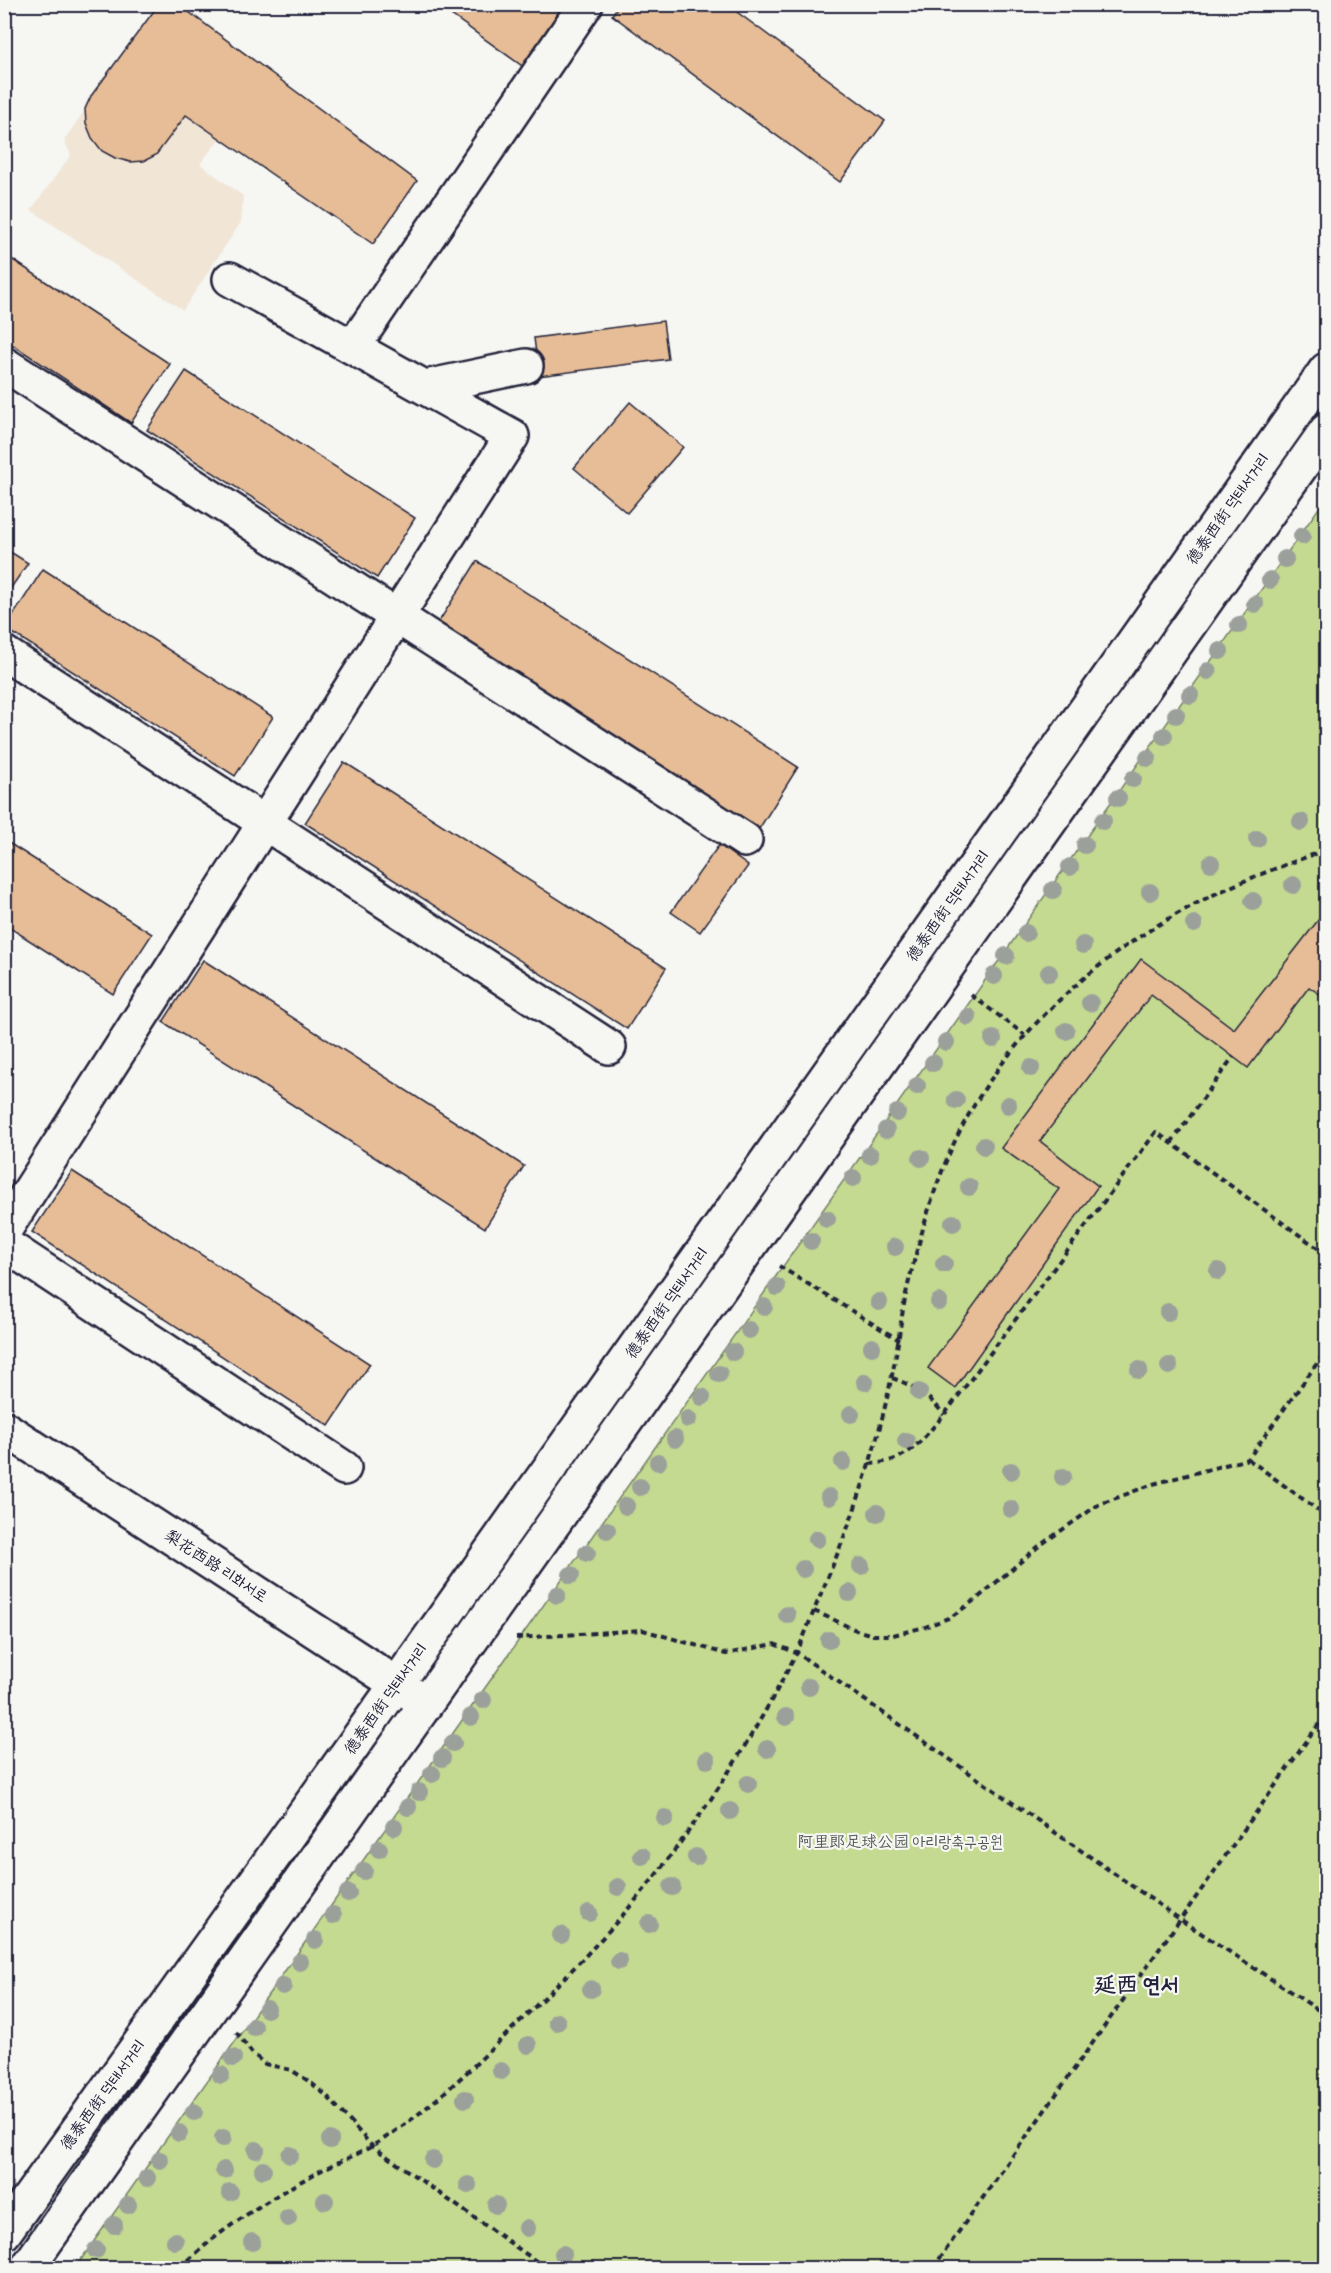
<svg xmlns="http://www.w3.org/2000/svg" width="1331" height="2273" viewBox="0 0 1331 2273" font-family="Pangolin,'LXGW WenKai TC','Poor Story',sans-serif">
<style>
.built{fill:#f1e5d6}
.green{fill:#c3da90;stroke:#727e66;stroke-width:1.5}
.building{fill:#e6bd96;stroke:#22223b;stroke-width:1.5}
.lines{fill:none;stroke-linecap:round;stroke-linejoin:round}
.minor-casing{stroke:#22223b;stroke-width:38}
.path{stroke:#22223b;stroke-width:4;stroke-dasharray:6 4.5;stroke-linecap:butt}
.minor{stroke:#f6f6f2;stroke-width:33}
.tree{fill:#9ca09b}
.labels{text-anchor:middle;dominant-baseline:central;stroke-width:4.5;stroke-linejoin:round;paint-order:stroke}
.street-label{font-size:16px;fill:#22223b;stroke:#f6f6f2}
.park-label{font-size:16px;fill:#525954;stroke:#f6f6f2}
.district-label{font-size:22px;font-weight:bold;fill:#22223b;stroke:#f6f6f2}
</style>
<rect width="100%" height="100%" fill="#f6f6f2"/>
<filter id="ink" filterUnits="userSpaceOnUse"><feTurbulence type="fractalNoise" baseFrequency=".0167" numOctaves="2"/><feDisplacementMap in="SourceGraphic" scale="12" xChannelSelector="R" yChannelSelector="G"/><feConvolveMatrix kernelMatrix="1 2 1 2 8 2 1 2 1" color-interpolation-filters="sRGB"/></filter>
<g filter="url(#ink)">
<path class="built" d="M 159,5 L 417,181 L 373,244 L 220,138 L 200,164 L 243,196 L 241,222 L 183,310 L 31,210 L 71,155 L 64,140 Z"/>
<path class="green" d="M 1326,498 L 1326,2268 L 75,2268 Z"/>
<path class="building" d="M 159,4 L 178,4 L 417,181 L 373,244 L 186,115 L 156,155 L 144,161 L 130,162 L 115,158 L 102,151 L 92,138 L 86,123 L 85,109 L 91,96 Z
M 436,4 L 562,4 L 568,9 L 525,68 Z
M 619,4 L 726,4 L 885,121 L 840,182 L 612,15 Z
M 4,254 L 170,364 L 131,423 L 4,339 Z
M 663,321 L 668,359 L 539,376 L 534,338 Z
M 186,371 L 415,518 L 377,578 L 147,430 Z
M 630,402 L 683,447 L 627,513 L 574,468 Z
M 4,548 L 28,563 L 4,598 Z
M 477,561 L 798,767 L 759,829 L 438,623 Z
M 43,569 L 273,717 L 235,776 L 5,628 Z
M 344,762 L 666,968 L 627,1029 L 305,823 Z
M 4,840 L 152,934 L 113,994 L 4,924 Z
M 719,845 L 748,866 L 700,932 L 671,912 Z
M 1326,910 L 1326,994 L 1324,997 L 1309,987 L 1248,1068 L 1151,995 L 1040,1141 L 1098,1186 L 955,1388 L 928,1368 L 1059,1189 L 1001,1148 L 1141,959 L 1234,1029 Z
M 203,960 L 524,1166 L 485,1228 L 163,1022 Z
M 72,1171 L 370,1364 L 329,1426 L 32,1232 Z"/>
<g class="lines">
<defs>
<path id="minor" d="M 353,347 L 586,4
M 4,364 L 745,840
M 426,387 L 526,366
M 4,653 L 609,1047
M 4,1231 L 512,436 L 230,279
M 4,1244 L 344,1468
M 4,1428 L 415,1696
M 4,2233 L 397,1684 L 1326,370
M 27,2268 L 1326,431"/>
</defs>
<use href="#minor" class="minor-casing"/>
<path class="path" d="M 971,995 L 1025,1035
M 1171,1143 L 1233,1057
M 779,1266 L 899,1340
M 892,1378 C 913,1385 931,1397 944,1415
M 1248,1459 L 1326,1516
M 869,1464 C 909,1462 919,1442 944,1415 L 1156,1132 L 1326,1254
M 814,1611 L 856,1630 L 873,1635 L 893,1635 L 925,1627 L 951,1617 L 979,1597 L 1039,1546 L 1098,1505 L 1153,1484 L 1248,1459 L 1326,1351
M 516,1638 L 643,1630 L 726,1654 L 774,1644 L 797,1653 L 1181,1920 L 1326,2015
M 236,2032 L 252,2053 L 265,2064 L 291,2070 L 310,2082 L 327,2096 L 372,2146 L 546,2268
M 181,2268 C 214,2232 278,2193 322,2170 C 339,2161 358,2155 374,2145 C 425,2114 470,2070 513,2028 C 568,1975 623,1920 668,1859 C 716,1796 759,1726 795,1656 C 805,1636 812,1614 821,1594 C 837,1555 853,1517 865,1477 C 876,1444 885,1409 892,1375 C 899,1344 901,1312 909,1281 C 922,1230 937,1174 962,1127 C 1015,1025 1109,946 1211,896 C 1248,878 1287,864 1326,850
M 933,2268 L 1326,1714"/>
<use href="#minor" class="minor"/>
</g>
<g class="tree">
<circle cx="1302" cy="536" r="9"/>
<circle cx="1285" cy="559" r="9"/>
<circle cx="1270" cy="580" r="9"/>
<circle cx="1255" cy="604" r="9"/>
<circle cx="1239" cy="625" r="9"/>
<circle cx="1220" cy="651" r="9"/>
<circle cx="1208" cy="671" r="9"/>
<circle cx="1190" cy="695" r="9"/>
<circle cx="1176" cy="715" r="9"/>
<circle cx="1164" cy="736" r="9"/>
<circle cx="1148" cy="758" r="9"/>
<circle cx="1133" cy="779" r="9"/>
<circle cx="1118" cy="798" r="9"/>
<circle cx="1103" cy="821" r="9"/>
<circle cx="1301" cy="822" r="9"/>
<circle cx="1257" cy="839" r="9"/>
<circle cx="1085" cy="845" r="9"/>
<circle cx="1211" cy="863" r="9"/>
<circle cx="1070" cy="867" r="9"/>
<circle cx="1293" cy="885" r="9"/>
<circle cx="1053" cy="890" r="9"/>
<circle cx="1150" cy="892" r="9"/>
<circle cx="1253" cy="901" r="9"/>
<circle cx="1194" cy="924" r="9"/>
<circle cx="1026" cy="933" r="9"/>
<circle cx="1083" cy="945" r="9"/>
<circle cx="1006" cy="956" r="9"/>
<circle cx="1049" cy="973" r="9"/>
<circle cx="994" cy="976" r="9"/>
<circle cx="1090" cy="1003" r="9"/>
<circle cx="968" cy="1017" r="9"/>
<circle cx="1066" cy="1031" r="9"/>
<circle cx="993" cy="1039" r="9"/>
<circle cx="946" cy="1042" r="9"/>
<circle cx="933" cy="1063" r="9"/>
<circle cx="1031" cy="1068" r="9"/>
<circle cx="917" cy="1086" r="9"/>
<circle cx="956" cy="1100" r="9"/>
<circle cx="1008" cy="1105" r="9"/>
<circle cx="897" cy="1113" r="9"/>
<circle cx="886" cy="1130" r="9"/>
<circle cx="984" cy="1146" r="9"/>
<circle cx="870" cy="1155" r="9"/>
<circle cx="921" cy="1158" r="9"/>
<circle cx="853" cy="1178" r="9"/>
<circle cx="969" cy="1187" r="9"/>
<circle cx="827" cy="1219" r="9"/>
<circle cx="953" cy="1223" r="9"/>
<circle cx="811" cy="1241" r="9"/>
<circle cx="895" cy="1247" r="9"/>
<circle cx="944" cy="1264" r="9"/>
<circle cx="1218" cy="1271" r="9"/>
<circle cx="777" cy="1287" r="9"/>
<circle cx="879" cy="1302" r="9"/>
<circle cx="939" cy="1302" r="9"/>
<circle cx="764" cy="1307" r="9"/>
<circle cx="1168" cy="1312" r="9"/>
<circle cx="749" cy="1330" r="9"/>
<circle cx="872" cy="1347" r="9"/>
<circle cx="733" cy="1352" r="9"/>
<circle cx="1169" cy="1366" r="9"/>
<circle cx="1139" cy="1370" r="9"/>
<circle cx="719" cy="1374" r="9"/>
<circle cx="865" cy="1382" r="9"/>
<circle cx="919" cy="1392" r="9"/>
<circle cx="702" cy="1397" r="9"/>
<circle cx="851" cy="1414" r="9"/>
<circle cx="688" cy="1419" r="9"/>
<circle cx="675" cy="1439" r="9"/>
<circle cx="906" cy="1441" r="9"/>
<circle cx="658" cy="1462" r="9"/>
<circle cx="843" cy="1462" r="9"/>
<circle cx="1011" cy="1471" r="9"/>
<circle cx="1063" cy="1477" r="9"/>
<circle cx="640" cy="1487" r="9"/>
<circle cx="829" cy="1497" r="9"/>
<circle cx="626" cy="1506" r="9"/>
<circle cx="1011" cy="1509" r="9"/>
<circle cx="877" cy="1513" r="9"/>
<circle cx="607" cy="1530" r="9"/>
<circle cx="817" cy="1539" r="9"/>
<circle cx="587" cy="1553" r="9"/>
<circle cx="861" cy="1566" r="9"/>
<circle cx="803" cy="1569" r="9"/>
<circle cx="571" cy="1575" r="9"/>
<circle cx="849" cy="1593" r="9"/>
<circle cx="557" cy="1595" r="9"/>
<circle cx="787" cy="1615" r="9"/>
<circle cx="829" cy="1640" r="9"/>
<circle cx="809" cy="1687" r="9"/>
<circle cx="483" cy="1700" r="9"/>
<circle cx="471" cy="1717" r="9"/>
<circle cx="786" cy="1717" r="9"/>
<circle cx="453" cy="1743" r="9"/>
<circle cx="767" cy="1749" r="9"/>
<circle cx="442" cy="1758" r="9"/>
<circle cx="707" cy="1760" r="9"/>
<circle cx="432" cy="1774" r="9"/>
<circle cx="748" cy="1784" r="9"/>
<circle cx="419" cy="1792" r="9"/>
<circle cx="408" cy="1807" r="9"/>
<circle cx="730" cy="1811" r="9"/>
<circle cx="665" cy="1818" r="9"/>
<circle cx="394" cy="1827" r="9"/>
<circle cx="379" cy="1849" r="9"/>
<circle cx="642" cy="1856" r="9"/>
<circle cx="696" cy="1857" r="9"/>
<circle cx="364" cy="1871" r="9"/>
<circle cx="618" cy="1887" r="9"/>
<circle cx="672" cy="1887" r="9"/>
<circle cx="348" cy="1893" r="9"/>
<circle cx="589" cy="1913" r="9"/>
<circle cx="333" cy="1915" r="9"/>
<circle cx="649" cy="1924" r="9"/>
<circle cx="561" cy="1935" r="9"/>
<circle cx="315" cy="1940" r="9"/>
<circle cx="619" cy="1961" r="9"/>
<circle cx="300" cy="1962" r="9"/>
<circle cx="283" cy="1986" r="9"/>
<circle cx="591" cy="1989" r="9"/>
<circle cx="267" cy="2009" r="9"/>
<circle cx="557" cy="2022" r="9"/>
<circle cx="254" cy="2027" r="9"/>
<circle cx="528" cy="2045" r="9"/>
<circle cx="233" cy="2058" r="9"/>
<circle cx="501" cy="2071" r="9"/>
<circle cx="221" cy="2075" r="9"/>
<circle cx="465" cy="2099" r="9"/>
<circle cx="194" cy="2112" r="9"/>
<circle cx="179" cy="2133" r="9"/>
<circle cx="223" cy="2138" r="9"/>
<circle cx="330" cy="2140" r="9"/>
<circle cx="256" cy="2150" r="9"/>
<circle cx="290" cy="2155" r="9"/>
<circle cx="160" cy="2160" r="9"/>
<circle cx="433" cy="2160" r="9"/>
<circle cx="224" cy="2170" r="9"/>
<circle cx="263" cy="2170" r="9"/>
<circle cx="147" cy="2178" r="9"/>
<circle cx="468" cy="2185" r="9"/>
<circle cx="230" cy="2192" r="9"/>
<circle cx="325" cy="2201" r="9"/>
<circle cx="128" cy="2205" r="9"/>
<circle cx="496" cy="2205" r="9"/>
<circle cx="288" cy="2218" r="9"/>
<circle cx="114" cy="2225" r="9"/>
<circle cx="527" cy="2228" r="9"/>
<circle cx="175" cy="2241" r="9"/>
<circle cx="252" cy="2242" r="9"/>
<circle cx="96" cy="2250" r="9"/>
<circle cx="563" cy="2254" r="9"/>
</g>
</g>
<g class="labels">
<g class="street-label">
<text transform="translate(1228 509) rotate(-55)">德泰西街 덕태서거리</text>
<text transform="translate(948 906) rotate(-55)">德泰西街 덕태서거리</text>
<text transform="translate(667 1303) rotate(-55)">德泰西街 덕태서거리</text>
<text transform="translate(216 1566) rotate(33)">梨花西路 리화서로</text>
<text transform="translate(386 1699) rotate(-55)">德泰西街 덕태서거리</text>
<text transform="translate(103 2095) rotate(-54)">德泰西街 덕태서거리</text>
</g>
<g class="park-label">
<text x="900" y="1842">阿里郎足球公园 아리랑축구공원</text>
</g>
<g class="district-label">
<text x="1136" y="1985">延西 연서</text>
</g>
</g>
<rect width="1331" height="2273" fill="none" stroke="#f6f6f2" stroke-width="24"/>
<rect x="12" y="12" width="1307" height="2249" fill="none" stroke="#22223b" stroke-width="2" filter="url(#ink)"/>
</svg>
